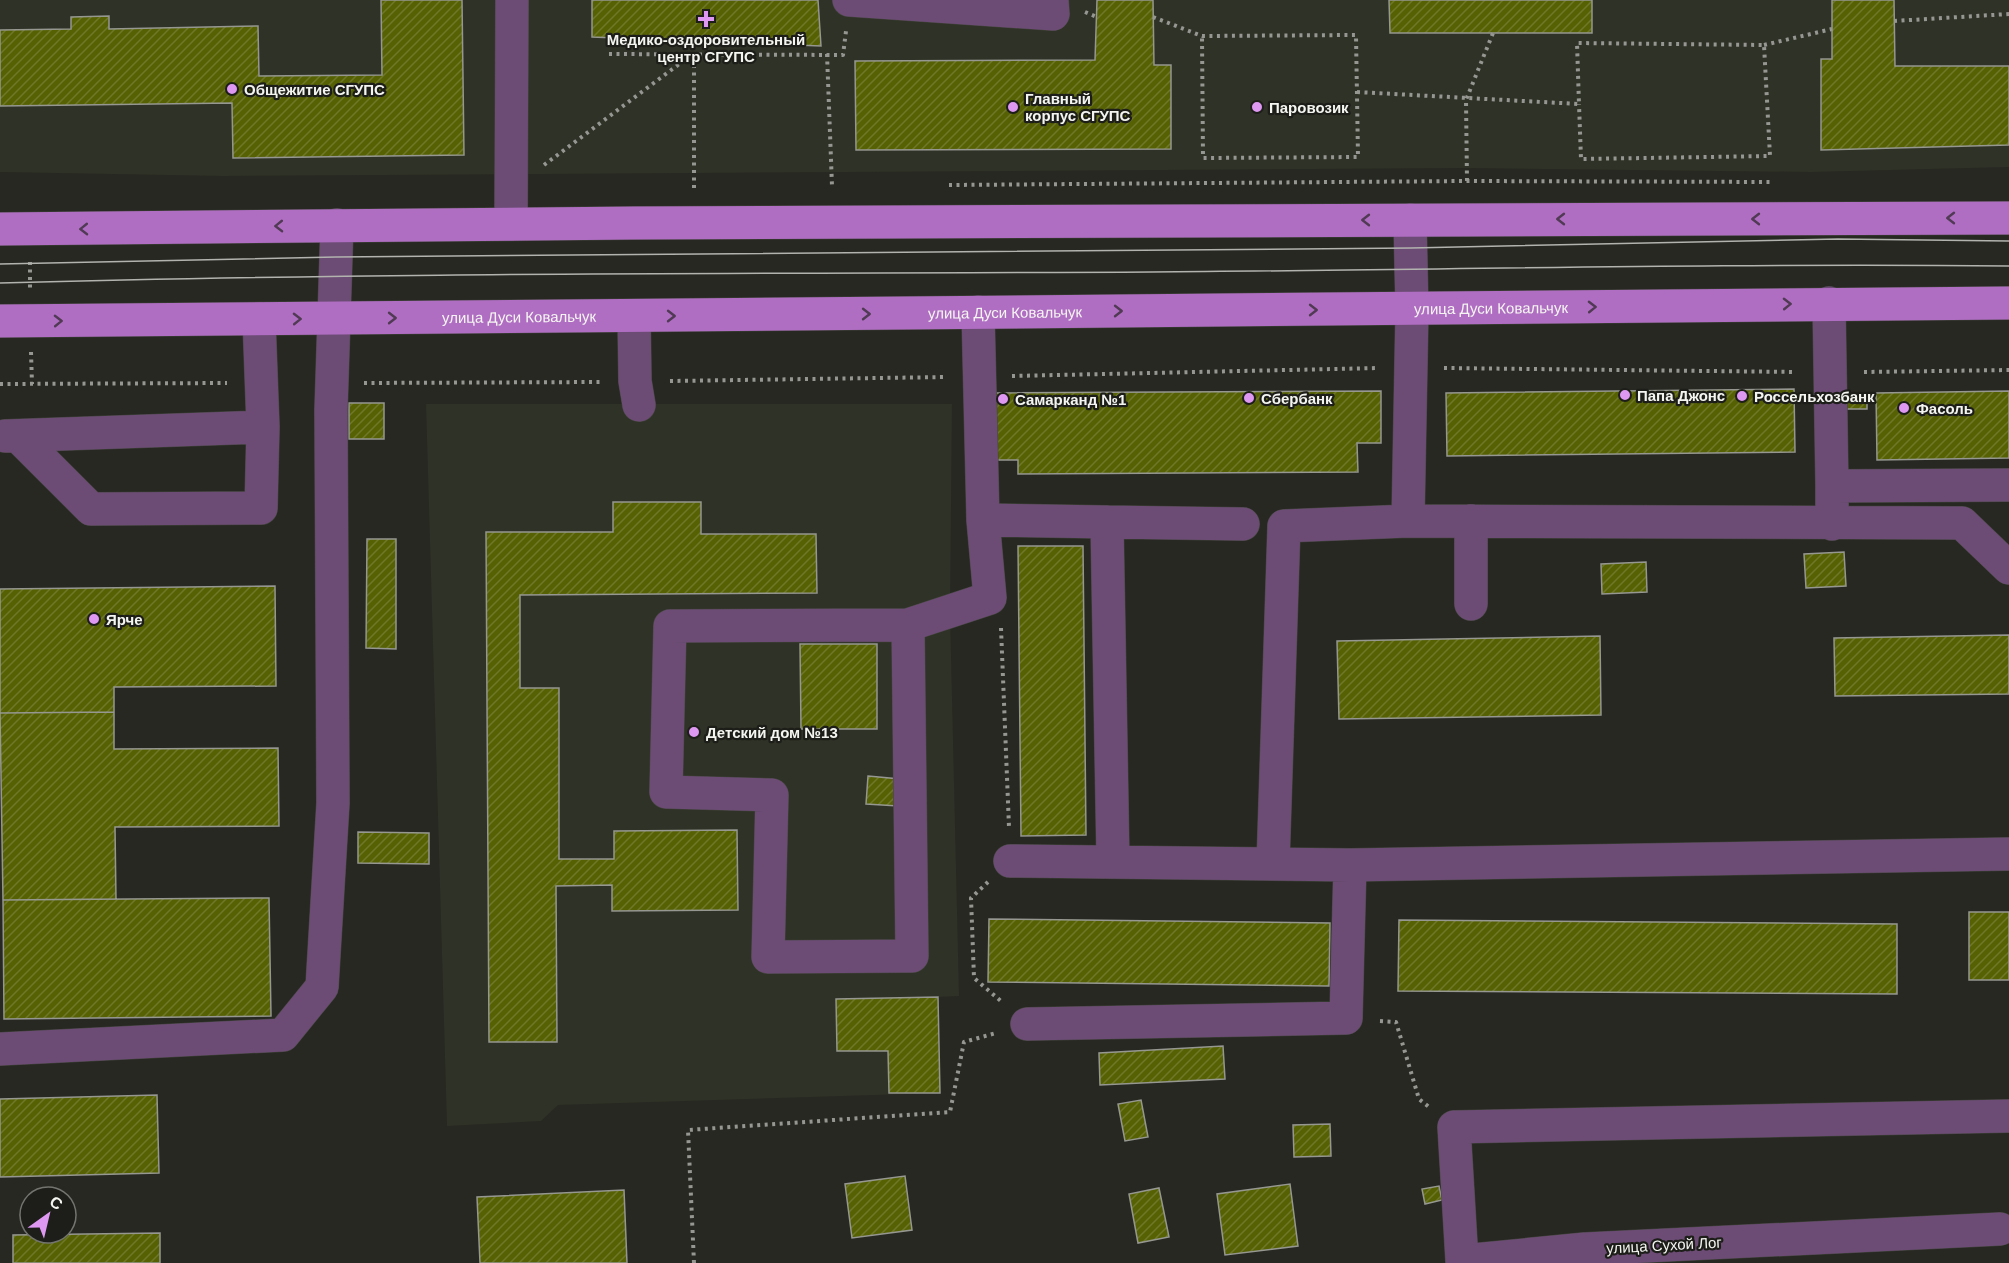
<svg xmlns="http://www.w3.org/2000/svg" width="2009" height="1263" viewBox="0 0 2009 1263" font-family="Arial,sans-serif">
<style>
.built{fill:#2f3226}
.building{fill:url(#building-hatch);stroke:#959790;stroke-width:1.5}
.lines{fill:none;stroke-linecap:round;stroke-linejoin:round}
.minor-casing{stroke:#44453f;stroke-width:34}
.major-casing{stroke:#44453f;stroke-width:34}
.path{stroke:#969792;stroke-width:4;stroke-dasharray:3 4.5;stroke-linecap:butt}
.minor{stroke:#6c4c75;stroke-width:33}
.major{stroke:#b06ec3;stroke-width:33}
.tram{stroke:#b2b3af;stroke-width:1.5}
.oneway{stroke:#503a54}
.poi-dot{fill:#de98f2;stroke:#1d1e19;stroke-width:2}
.labels{text-anchor:middle;dominant-baseline:central;stroke-width:4.5;stroke-linejoin:round;paint-order:stroke}
.poi-label{font-size:15px;font-weight:bold;fill:#f4f5f1;stroke:#1d1e19;text-anchor:start}
.street-label{font-size:15px;fill:#f4f5f1;stroke:#1d1e19}
</style>
<defs>
<pattern id="building-hatch" width="6" height="6" patternUnits="userSpaceOnUse" patternTransform="scale(1.5)"><rect width="6" height="6" fill="#566104"/><path d="M-1 1l2-2M0 6l6-6M5 7l2-2" fill="none" stroke="#6f7829"/></pattern>
</defs>
<rect width="100%" height="100%" fill="#272822"/>
<path class="built" d="M 0,0 L 2009,0 L 2009,167 L 1811,172 L 1466,168 L 223,176 L 0,172 Z
M 426,404 L 952,404 L 950,612 L 959,996 L 938,997 L 940,1093 L 558,1105 L 541,1121 L 447,1126 Z"/>
<path class="building" d="M 381,0 L 462,0 L 464,155 L 233,158 L 232,103 L 0,106 L 0,30 L 71,29 L 71,17 L 109,16 L 109,29 L 258,26 L 259,76 L 382,75 Z
M 592,0 L 818,0 L 821,46 L 592,37 Z
M 1097,0 L 1153,0 L 1154,65 L 1171,65 L 1171,149 L 856,150 L 855,61 L 1095,60 Z
M 1389,0 L 1592,0 L 1592,33 L 1390,33 Z
M 1832,0 L 1894,0 L 1895,66 L 2009,66 L 2009,145 L 1821,150 L 1821,59 L 1832,59 Z
M 1794,389 L 1795,452 L 1447,456 L 1446,393 Z
M 1381,391 L 1381,443 L 1357,443 L 1358,472 L 1018,474 L 1018,460 L 988,460 L 987,393 Z
M 2009,391 L 2009,458 L 1877,460 L 1876,393 Z
M 1842,396 L 1867,396 L 1867,409 L 1842,409 Z
M 349,403 L 384,403 L 384,439 L 349,439 Z
M 613,502 L 701,502 L 701,534 L 816,534 L 817,593 L 520,595 L 520,688 L 559,688 L 559,859 L 614,859 L 614,831 L 737,830 L 738,910 L 612,911 L 612,885 L 556,886 L 557,1042 L 489,1042 L 486,532 L 613,532 Z
M 367,539 L 396,539 L 396,649 L 366,648 Z
M 1018,546 L 1083,546 L 1086,835 L 1021,836 Z
M 1844,552 L 1846,586 L 1806,588 L 1804,554 Z
M 1646,562 L 1647,592 L 1602,594 L 1601,564 Z
M 275,586 L 276,686 L 114,687 L 114,712 L 0,713 L 0,589 Z
M 2009,635 L 2009,694 L 1835,696 L 1834,638 Z
M 1600,636 L 1601,715 L 1339,719 L 1337,641 Z
M 800,644 L 877,644 L 877,729 L 801,729 Z
M 114,712 L 114,749 L 278,748 L 279,826 L 115,827 L 116,899 L 3,900 L 0,713 Z
M 868,776 L 900,779 L 898,806 L 866,804 Z
M 358,832 L 429,833 L 429,864 L 358,863 Z
M 269,898 L 271,1016 L 4,1019 L 3,900 Z
M 1969,912 L 2009,912 L 2009,980 L 1969,980 Z
M 989,919 L 1330,923 L 1329,986 L 988,982 Z
M 1399,920 L 1897,924 L 1897,994 L 1398,991 Z
M 938,997 L 940,1093 L 889,1093 L 888,1051 L 837,1051 L 836,999 Z
M 1223,1046 L 1225,1079 L 1100,1085 L 1099,1053 Z
M 157,1095 L 159,1173 L 0,1177 L 0,1099 Z
M 1141,1100 L 1148,1137 L 1125,1141 L 1118,1104 Z
M 1330,1124 L 1331,1156 L 1294,1157 L 1293,1125 Z
M 905,1176 L 912,1230 L 852,1238 L 845,1184 Z
M 1290,1184 L 1298,1246 L 1225,1255 L 1217,1194 Z
M 1439,1186 L 1442,1200 L 1425,1204 L 1422,1189 Z
M 1159,1188 L 1169,1237 L 1138,1243 L 1129,1194 Z
M 624,1190 L 627,1263 L 480,1263 L 477,1197 Z
M 160,1233 L 160,1263 L 13,1263 L 13,1235 Z"/>
<g class="lines">
<defs>
<path id="minor" d="M 849,0 L 1053,14 L 1052,0
M 511,224 L 512,0
M 1829,303 L 1832,486
M 978,312 L 983,520 L 1107,522 L 1113,861
M 634,316 L 635,381 L 639,405
M 5,436 L 263,427
M 18,436 L 91,509 L 261,508 L 263,427 L 259,319
M 1408,521 L 1412,310 L 1410,220
M 1471,521 L 1471,604
M 1107,522 L 1243,524
M 1832,524 L 1832,486 L 2009,485
M 908,625 L 670,626 L 666,792 L 772,795 L 768,957 L 912,956 L 908,625 L 990,598 L 983,520
M 1010,861 L 1350,865 L 2009,854
M 1273,864 L 1284,526 L 1408,521 L 1962,523 L 2009,568
M 1027,1024 L 1346,1018 L 1350,865
M 0,1049 L 283,1035 L 322,987 L 333,803 L 331,410 L 337,225
M 2000,1229 L 1585,1249 L 1462,1261 L 1454,1127 L 2009,1116"/>
<g id="major">
<path d="M 0,229 L 635,223 L 2009,218"/>
<path id="s1" d="M 0,321 L 2009,303"/>
</g>
</defs>
<use href="#minor" class="minor-casing"/>
<use href="#major" class="major-casing"/>
<path class="path" d="M 1085,12 L 1097,17
M 1153,17 L 1202,36 L 1356,35 L 1358,157 L 1203,158 L 1202,36
M 1894,21 L 2009,14
M 1764,45 L 1832,29
M 609,54 L 843,55 L 846,31
M 827,54 L 832,186
M 1357,92 L 1579,104 L 1577,43 L 1764,45 L 1770,156 L 1581,159 L 1579,104
M 544,165 L 694,53
M 1467,181 L 1466,100 L 1493,33
M 949,185 L 1467,181 L 1772,182
M 694,188 L 694,54
M 30,262 L 30,288
M 31,352 L 32,384
M 1444,368 L 1796,372
M 1864,372 L 2009,370
M 1012,376 L 1379,368
M 670,381 L 947,377
M 364,383 L 602,382
M 0,384 L 227,383
M 1001,628 L 1009,827
M 988,882 L 971,898 L 974,978 L 1002,1002
M 1380,1021 L 1396,1022 L 1419,1099 L 1429,1107
M 694,1263 L 688,1130 L 950,1112 L 964,1042 L 996,1033"/>
<use href="#minor" class="minor"/>
<use href="#major" class="major"/>
<path class="tram" d="M 0,264 L 336,257 L 1411,248 L 1838,239 L 2009,241
M 0,283 C 383,272 767,274 1151,272 C 1437,270 1723,263 2009,266"/>
</g>
<defs><path id="oneway-chevron" d="M-2-3.5L2.5 0L-2 3.5" fill="none" stroke-width="1.6" stroke-linecap="round" stroke-linejoin="round" transform="scale(1.5)"/></defs>
<g class="oneway">
<use href="#oneway-chevron" transform="translate(1951 218) rotate(180)"/>
<use href="#oneway-chevron" transform="translate(1561 219) rotate(180)"/>
<use href="#oneway-chevron" transform="translate(1756 219) rotate(180)"/>
<use href="#oneway-chevron" transform="translate(1366 220) rotate(180)"/>
<use href="#oneway-chevron" transform="translate(279 226) rotate(179)"/>
<use href="#oneway-chevron" transform="translate(84 229) rotate(179)"/>
<use href="#oneway-chevron" transform="translate(1787 304) rotate(-1)"/>
<use href="#oneway-chevron" transform="translate(1592 307) rotate(-1)"/>
<use href="#oneway-chevron" transform="translate(1313 310)"/>
<use href="#oneway-chevron" transform="translate(1118 311)"/>
<use href="#oneway-chevron" transform="translate(866 314)"/>
<use href="#oneway-chevron" transform="translate(671 316)"/>
<use href="#oneway-chevron" transform="translate(392 318)"/>
<use href="#oneway-chevron" transform="translate(297 319) rotate(-1)"/>
<use href="#oneway-chevron" transform="translate(58 321) rotate(-1)"/>
</g>
<g class="poi-dot">
<path d="M703 10h6v6h6v6h-6v6h-6v-6h-6v-6h6z"/>
<circle cx="232" cy="89" r="6"/>
<circle cx="1013" cy="107" r="6"/>
<circle cx="1257" cy="107" r="6"/>
<circle cx="1625" cy="395" r="6"/>
<circle cx="1742" cy="396" r="6"/>
<circle cx="1249" cy="398" r="6"/>
<circle cx="1003" cy="399" r="6"/>
<circle cx="1904" cy="408" r="6"/>
<circle cx="94" cy="619" r="6"/>
<circle cx="694" cy="732" r="6"/>
</g>
<g class="labels">
<g class="poi-label">
<text x="706" y="39" text-anchor="middle">Медико-оздоровительный<tspan x="706" dy="17">центр СГУПС</tspan></text>
<text x="244" y="89">Общежитие СГУПС</text>
<text x="1025" y="98">Главный<tspan x="1025" dy="17">корпус СГУПС</tspan></text>
<text x="1269" y="107">Паровозик</text>
<text x="1637" y="395">Папа Джонс</text>
<text x="1754" y="396">Россельхозбанк</text>
<text x="1261" y="398">Сбербанк</text>
<text x="1015" y="399">Самарканд №1</text>
<text x="1916" y="408">Фасоль</text>
<text x="106" y="619">Ярче</text>
<text x="706" y="732">Детский дом №13</text>
</g>
<g class="street-label">
<text stroke="none"><textPath href="#s1" startOffset="1491">улица Дуси Ковальчук</textPath></text>
<text stroke="none"><textPath href="#s1" startOffset="1005">улица Дуси Ковальчук</textPath></text>
<text stroke="none"><textPath href="#s1" startOffset="519">улица Дуси Ковальчук</textPath></text>
<text transform="translate(1664 1245) rotate(-3)">улица Сухой Лог</text>
</g>
</g>
<g transform="translate(48 1215) rotate(34)"><circle r="28" fill="#1d1e19" stroke="#73746f" stroke-width="1.5"/>
<path d="M0-4.5L10 22L0 15L-10 22Z" fill="#de98f2"/>
<text y="-9" font-size="16" font-weight="bold" text-anchor="middle" fill="#f4f5f1">С</text>
</g>
</svg>
